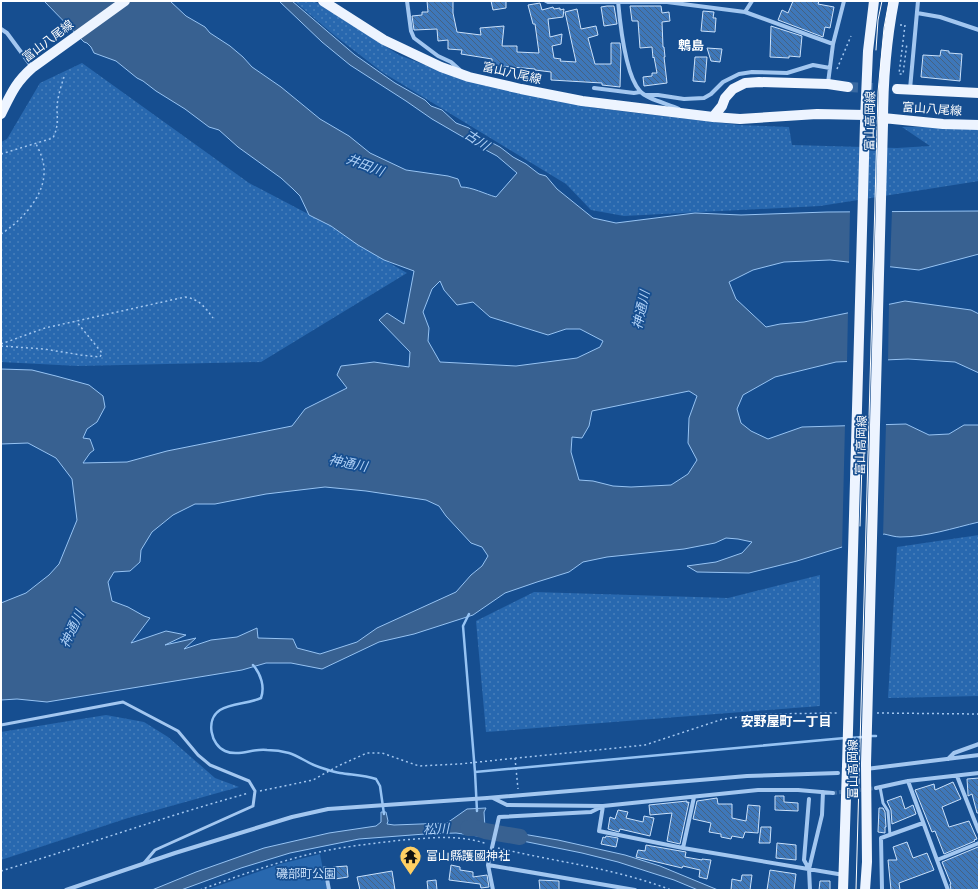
<svg xmlns="http://www.w3.org/2000/svg" width="980" height="891" viewBox="0 0 980 891" font-family="'Fira Sans Condensed','Noto Sans JP',sans-serif">
<style>
.grass{fill:url(#grass-dots)}
.park{fill:#2868af}
.water{fill:#386191;stroke:#96c3f3;fill-rule:evenodd}
.pier{fill:#164e90}
.lines{fill:none;stroke-linecap:round;stroke-linejoin:round}
.stream{stroke:#96c3f3;stroke-width:2.5}
.river{stroke:#386191;stroke-width:16}
.building{fill:url(#building-back-hatch);stroke:#cae1fb}
.minor-tunnel{stroke:#3969a1;stroke-width:4;stroke-dasharray:4 2;stroke-linecap:butt}
.primary-tunnel{stroke:#3969a1;stroke-width:10;stroke-dasharray:10 5;stroke-linecap:butt}
.path{stroke:#a3c7f0;stroke-width:1.5;stroke-dasharray:2 3;stroke-linecap:butt}
.service{stroke:#a3c7f0;stroke-width:3}
.minor{stroke:#a3c7f0;stroke-width:4}
.primary{stroke:#edf4ff;stroke-width:10}
.tram{stroke:#fff;stroke-width:1}
.primary-bridge{stroke:#edf4ff;stroke-width:10}
.labels{text-anchor:middle;dominant-baseline:central;stroke-width:3.5;stroke-linejoin:round;paint-order:stroke}
.street-label{font-size:12px;fill:#fff;stroke:#164e90}
.poi-label{font-size:12px;fill:#fff;stroke:#164e90;text-anchor:start}
.park-label{font-size:12px;fill:#cae1fb;stroke:#164e90}
.neighbourhood-label{font-size:13px;font-weight:bold;fill:#fff;stroke:#164e90}
.water-label{font-size:13px;font-style:italic;fill:#afd1f7;stroke:#164e90}
</style>
<defs>
<pattern id="grass-dots" width="8" height="8" patternUnits="userSpaceOnUse"><rect width="8" height="8" fill="#2868af"/><path d="M2 2h.1M6 6h.1" fill="none" stroke="#487fbb" stroke-width="1.8" stroke-linecap="round"/></pattern>
<pattern id="building-back-hatch" width="6" height="6" patternUnits="userSpaceOnUse"><rect width="6" height="6" fill="#3e77b9"/><path d="M-1 5l2 2M0 0l6 6M5-1l2 2" fill="none" stroke="#456282"/></pattern>
</defs>
<rect width="100%" height="100%" fill="#164e90"/>
<path class="grass" d="M 294,1 L 314,1 L 399,55 L 467,81 L 595,108 L 739,125 L 789,127 L 792,145 L 897,148 L 930,146 L 902,127 L 979,127 L 979,181 L 820,206 L 624,216 L 591,210 L 566,184 L 382,72 L 334,35 Z
M 82,63 L 249,183 L 331,226 L 358,245 L 407,273 L 261,362 L 78,366 L 1,362 L 1,142 L 7,139 L 40,83 Z
M 979,535 L 979,696 L 888,698 L 897,547 Z
M 820,575 L 820,706 L 486,732 L 476,621 L 534,592 L 728,598 Z
M 106,715 L 144,722 L 168,737 L 215,778 L 239,787 L 128,818 L 1,860 L 1,732 Z"/>
<path class="park" d="M 320,854 L 327,890 L 206,890 L 280,864 Z"/>
<path class="water" d="M 44,1 L 170,1 L 186,16 L 205,27 L 210,33 L 230,46 L 243,57 L 252,67 L 281,87 L 320,119 L 349,136 L 370,153 L 406,170 L 448,176 L 458,179 L 461,187 C 472,187 485,194 496,197 L 517,173 L 497,156 L 482,148 L 432,119 L 406,101 L 350,65 L 322,42 L 279,1 L 292,1 L 355,55 L 395,83 L 425,100 L 431,106 L 442,110 L 456,123 L 469,128 L 477,135 L 500,147 L 513,157 L 526,164 L 539,174 L 546,176 L 557,189 L 593,218 L 616,223 L 695,213 L 741,215 L 827,212 L 979,211 L 979,254 L 919,270 L 830,260 L 784,262 L 753,270 L 729,282 L 736,299 L 766,327 L 780,324 L 804,322 L 905,301 L 971,310 L 979,314 L 979,373 L 955,362 L 908,359 L 836,362 L 775,377 L 743,395 L 737,409 L 741,423 L 751,431 L 768,439 L 802,427 L 906,424 L 929,435 L 949,434 L 964,425 L 979,425 L 979,522 C 953,528 927,537 900,537 C 895,537 889,535 884,534 L 797,561 L 749,573 L 697,572 L 687,566 L 716,562 L 742,553 L 752,542 L 738,539 L 726,538 L 715,543 L 684,549 L 607,557 L 583,562 L 569,572 L 537,582 L 505,593 L 473,615 L 414,634 L 379,642 L 322,669 L 291,663 L 266,663 L 242,670 L 47,702 L 17,699 L 1,700 L 1,603 L 26,593 L 49,575 L 59,564 L 77,520 L 72,479 L 56,458 L 28,443 L 1,444 L 1,369 L 32,370 L 56,376 L 89,385 L 103,396 L 105,407 L 97,422 L 87,429 L 83,438 L 90,439 L 94,450 L 90,453 L 83,463 L 127,462 L 167,451 L 292,426 L 305,409 L 347,388 L 337,375 L 341,366 L 374,362 L 409,367 L 410,352 L 379,320 L 387,313 L 404,324 L 414,271 L 384,260 L 358,245 L 331,226 L 309,215 L 300,196 L 293,189 L 281,178 L 238,147 L 219,130 L 209,127 L 185,109 L 156,91 L 143,81 L 137,78 L 116,61 L 94,53 L 91,47 L 87,43 L 84,42 ZM 440,281 L 444,290 L 457,305 L 473,302 L 490,317 L 548,335 L 566,329 L 580,329 L 603,341 L 600,347 L 577,358 L 516,366 L 440,362 L 428,341 L 429,328 L 423,312 L 432,289 ZM 689,391 L 697,396 L 689,418 L 688,443 L 697,460 L 688,474 L 671,485 L 631,487 L 613,486 L 593,481 L 579,480 L 571,452 L 572,437 L 582,438 L 589,426 L 592,411 ZM 325,487 L 366,491 L 426,500 L 439,506 L 446,516 L 471,543 L 482,547 L 488,556 L 482,566 L 471,575 L 456,592 L 377,628 L 357,642 L 320,654 L 297,648 L 293,639 L 258,638 L 257,628 L 237,637 L 211,640 L 184,649 L 196,638 L 165,645 L 186,635 L 166,631 L 131,643 L 150,618 L 144,616 L 128,607 L 112,601 L 108,582 L 114,572 L 130,571 L 140,562 L 141,550 L 152,532 L 173,515 L 195,504 L 215,504 L 266,494 Z
M 486,808 L 484,812 L 485,828 L 489,829 L 488,835 L 487,835 L 485,837 L 456,833 L 425,834 L 359,839 L 290,853 L 241,868 L 181,890 L 152,890 L 196,872 L 264,848 L 329,833 L 376,826 L 381,822 L 381,812 L 386,812 L 388,821 L 387,824 L 394,825 L 447,823 L 467,809 Z
M 505,831 L 558,840 L 625,855 L 660,866 L 718,890 L 698,890 L 674,880 L 618,862 L 582,853 L 498,836 L 498,832 L 504,833 Z"/>
<path class="pier" d="M 850,210 L 892,210 L 890,268 L 849,264 Z
M 889,302 L 888,362 L 847,363 L 848,311 Z
M 886,423 L 883,537 L 842,550 L 845,424 Z"/>
<g class="lines">
<path class="stream" d="M 469,614 L 463,626 L 475,772 L 477,811
M 253,665 C 261,674 265,687 261,698 C 248,704 232,703 220,710 C 205,720 211,745 225,751 C 238,757 253,748 267,750 C 274,750 282,751 289,753 C 299,756 309,764 319,767 C 326,769 333,772 340,773 C 352,775 364,775 376,779 L 380,786 L 384,814
M 868,736 L 876,736
M 850,738 L 863,737
M 475,772 L 845,738"/>
<path class="river" d="M 468,828 L 476,828 L 485,831 L 520,837"/>
</g>
<path class="building" d="M 427,1 L 453,1 L 453,13 L 457,32 L 481,35 L 480,28 L 504,26 L 502,46 L 517,46 L 517,52 L 539,53 L 535,24 L 533,24 L 528,5 L 540,3 L 542,10 L 553,7 L 554,9 L 560,8 L 560,10 L 564,9 L 563,17 L 548,19 L 550,37 L 562,34 L 561,44 L 552,46 L 554,58 L 561,59 L 560,61 L 576,62 L 565,12 L 577,9 L 581,29 L 596,26 L 598,35 L 588,38 L 595,64 L 611,64 L 611,43 L 620,43 L 621,52 L 620,87 L 602,85 L 602,83 L 551,80 L 551,72 L 535,70 L 535,69 L 500,66 L 500,68 L 492,68 L 492,59 L 461,54 L 462,50 L 448,49 L 448,40 L 438,41 L 437,29 L 414,30 L 412,16 L 422,15 L 422,12 L 428,12 Z
M 491,1 L 506,1 L 506,8 L 493,10 Z
M 793,1 L 819,1 L 818,4 L 834,7 L 830,28 L 825,27 L 823,37 L 778,20 L 782,10 L 788,13 Z
M 607,6 L 614,6 L 617,24 L 604,26 L 601,7 Z
M 630,6 L 661,6 L 662,13 L 669,12 L 670,21 L 662,22 L 663,47 L 664,47 L 665,57 L 664,57 L 667,83 L 644,86 L 643,77 L 652,76 L 652,73 L 657,73 L 654,57 L 653,58 L 652,47 L 640,48 L 638,21 L 632,21 Z
M 703,11 L 714,12 L 713,18 L 716,18 L 715,32 L 701,31 Z
M 771,26 L 802,36 L 800,57 L 789,56 L 789,58 L 770,57 Z
M 707,48 L 722,49 L 720,62 L 711,61 Z
M 941,50 L 949,51 L 949,53 L 962,54 L 960,81 L 921,77 L 923,55 L 940,56 Z
M 695,57 L 707,57 L 705,82 L 693,81 Z
M 979,778 L 979,813 L 977,813 L 972,794 L 968,796 L 968,794 L 967,779 Z
M 953,782 L 961,799 L 942,807 L 949,827 L 969,821 L 977,839 L 974,840 L 975,841 L 944,854 L 935,831 L 932,832 L 915,790 L 934,784 L 935,790 Z
M 775,796 L 784,796 L 784,802 L 798,803 L 798,811 L 775,810 Z
M 901,796 L 905,809 L 913,805 L 916,814 L 892,824 L 891,810 L 887,801 Z
M 717,798 L 718,804 L 732,804 L 732,818 L 746,821 L 748,805 L 760,806 L 758,833 L 745,832 L 743,838 L 732,836 L 731,839 L 721,837 L 721,834 L 709,832 L 711,823 L 693,819 L 697,801 Z
M 687,801 L 687,803 L 689,802 L 680,844 L 667,841 L 672,813 L 650,815 L 649,805 Z
M 879,808 L 883,808 L 885,812 L 886,827 L 885,827 L 885,833 L 878,832 Z
M 618,810 L 628,812 L 626,818 L 643,822 L 644,816 L 654,818 L 650,836 L 620,829 L 619,832 L 608,829 L 610,817 L 615,819 Z
M 761,827 L 771,827 L 770,843 L 759,843 Z
M 606,836 L 618,838 L 616,847 L 601,844 L 603,837 L 605,838 Z
M 907,842 L 913,858 L 927,853 L 934,870 L 899,883 L 900,890 L 891,890 L 888,860 L 897,860 L 893,847 Z
M 777,843 L 796,845 L 796,860 L 776,858 Z
M 646,845 L 686,852 L 685,857 L 702,860 L 702,859 L 711,860 L 707,879 L 699,877 L 700,870 L 683,866 L 682,868 L 636,857 L 638,850 L 645,851 Z
M 978,847 L 979,850 L 979,890 L 951,890 L 950,884 L 951,884 L 942,862 Z
M 451,865 L 460,867 L 460,870 L 473,872 L 473,877 L 487,875 L 489,887 L 481,888 L 480,884 L 449,880 Z
M 347,866 L 348,877 L 335,879 L 333,867 Z
M 770,870 L 796,874 L 794,890 L 767,890 Z
M 392,871 L 395,890 L 360,890 L 357,877 Z
M 742,875 L 752,875 L 750,890 L 731,890 L 732,879 L 741,881 Z
M 436,880 L 437,890 L 428,890 L 427,881 Z
M 539,880 L 559,881 L 559,890 L 540,890 Z
M 820,881 L 830,881 L 830,890 L 819,890 Z"/>
<g class="lines">
<path class="minor-tunnel" d="M 833,793 L 876,788"/>
<path class="primary-tunnel" d="M 848,87 L 897,89"/>
<path class="path" d="M 900,25 L 905,25 L 899,74 L 903,74 L 907,43
M 837,69 L 851,36
M 1,154 L 53,138 C 59,125 57,119 57,106 C 58,96 61,86 64,77
M 1,234 C 20,222 43,198 44,174 C 45,164 41,153 36,144
M 1,344 L 45,328 L 185,297 C 199,299 205,307 213,318
M 1,346 L 44,349 L 81,355 L 100,357 L 102,353 L 76,321
M 877,713 L 979,714
M 515,758 L 518,789
M 260,791 L 313,780 L 338,766 L 367,753 L 382,753 L 419,766 L 459,764 L 645,745 L 723,719 L 762,714 L 839,713
M 498,848 C 556,862 615,868 671,890
M 1,871 C 84,846 165,816 249,793
M 200,890 C 232,878 263,867 295,858 C 330,848 367,844 403,840 C 430,838 460,834 487,844"/>
<path class="service" d="M 1,725 L 123,702 L 178,731 L 198,755 L 210,765 L 249,781 L 255,791 L 253,806 L 155,850 L 144,863
M 880,787 L 883,803 L 888,811 L 890,835"/>
<path class="minor" d="M 407,1 L 411,31 L 414,38 L 438,56 L 451,62 L 461,71
M 546,1 L 548,2 L 667,2 L 745,12
M 618,1 C 620,23 625,75 640,91 C 646,99 669,104 679,109
M 752,1 L 745,12 L 833,44
M 917,13 L 940,17 L 979,30
M 1,29 L 7,33 L 32,67
M 828,83 L 833,44 L 844,1
M 594,88 L 634,93 L 640,92
M 910,89 L 918,1
M 645,95 L 658,95 L 684,99 L 704,98 L 711,94 L 723,82 L 739,74 L 752,72 L 787,73 L 813,65 L 830,68
M 948,759 L 954,753 L 979,744
M 866,769 L 979,755
M 957,776 L 979,832
M 908,781 L 948,890
M 876,788 L 908,781 L 979,773
M 493,798 L 507,805 L 603,806 L 599,831 L 683,848 L 844,875
M 809,799 L 804,860 L 809,869
M 683,848 L 694,797
M 937,860 L 979,843
M 488,865 L 635,890
M 325,868 L 329,890
M 66,890 L 175,853 L 292,817 L 328,809 L 487,798 L 747,776 L 838,773
M 493,890 L 488,865 L 499,817 L 591,812 L 603,806 L 758,790 L 798,790 L 833,793
M 810,890 L 809,869 L 822,815 L 823,792
M 882,890 L 881,838 L 923,823"/>
<path class="primary" d="M 323,1 L 384,40 L 441,67 L 469,77 L 521,89 L 582,101 L 713,117 L 740,119 L 817,114 L 865,115
M 897,89 L 979,93
M 1,114 C 11,94 15,83 32,68 L 125,1
M 713,117 L 722,106 L 725,98 L 733,89 L 745,83 L 759,82 L 828,84 L 848,87
M 883,118 L 943,124 L 979,125
M 865,120 L 868,51 L 874,1
M 883,124 C 883,83 886,42 894,1
M 843,890 L 847,766
M 865,890 L 867,862 L 866,764"/>
<path class="tram" d="M 876,50 L 878,20 L 882,1
M 860,526 L 862,464
M 856,890 L 878,92 L 884,28 L 889,1"/>
<path class="primary-bridge" d="M 866,764 L 883,124
M 847,766 L 865,123"/>
</g>
<defs>
<symbol id="temple-pin" viewBox="-11 -11 22 30"><path d="M0 17L-7.5 6A9.5 9.5 0 1 1 7.5 6Z" fill="#ffcf63" stroke="#164e90"/><path d="M0-6L5-2H3V0L6.5 2.5H4V6H1.5V3h-3V6H-4V2.5H-6.5L-3 0V-2H-5Z" fill="#111"/></symbol>
</defs>
<g fill-rule="evenodd">
<use href="#temple-pin" x="398" y="844" width="25" height="34"/>
</g>
<g class="labels">
<g class="street-label">
<text transform="translate(48 41) rotate(-37)">富山八尾線</text>
<text transform="translate(512 73) rotate(13)">富山八尾線</text>
<text transform="translate(932 109) rotate(4)">富山八尾線</text>
<text transform="translate(870 121) rotate(-89)">富山高岡線</text>
<text transform="translate(861 445) rotate(-88)">富山高岡線</text>
<text transform="translate(853 769) rotate(-90)">富山高岡線</text>
</g>
<g class="poi-label">
<text x="426" y="856">富山縣護國神社</text>
</g>
<g class="park-label">
<text x="306" y="874">磯部町公園</text>
</g>
<g class="neighbourhood-label">
<text x="691" y="45">鵯島</text>
<text x="786" y="721">安野屋町一丁目</text>
</g>
<g class="water-label">
<text transform="translate(477 140) rotate(33)">古川</text>
<text transform="translate(365 165) rotate(21)">井田川</text>
<text transform="translate(641 310) rotate(-78)">神通川</text>
<text transform="translate(348 463) rotate(11)">神通川</text>
<text transform="translate(72 629) rotate(-65)">神通川</text>
<text transform="translate(436 829) rotate(-2)">松川</text>
</g>
</g>
<rect width="980" height="891" fill="none" stroke="#ffffff" stroke-width="4"/>
</svg>
